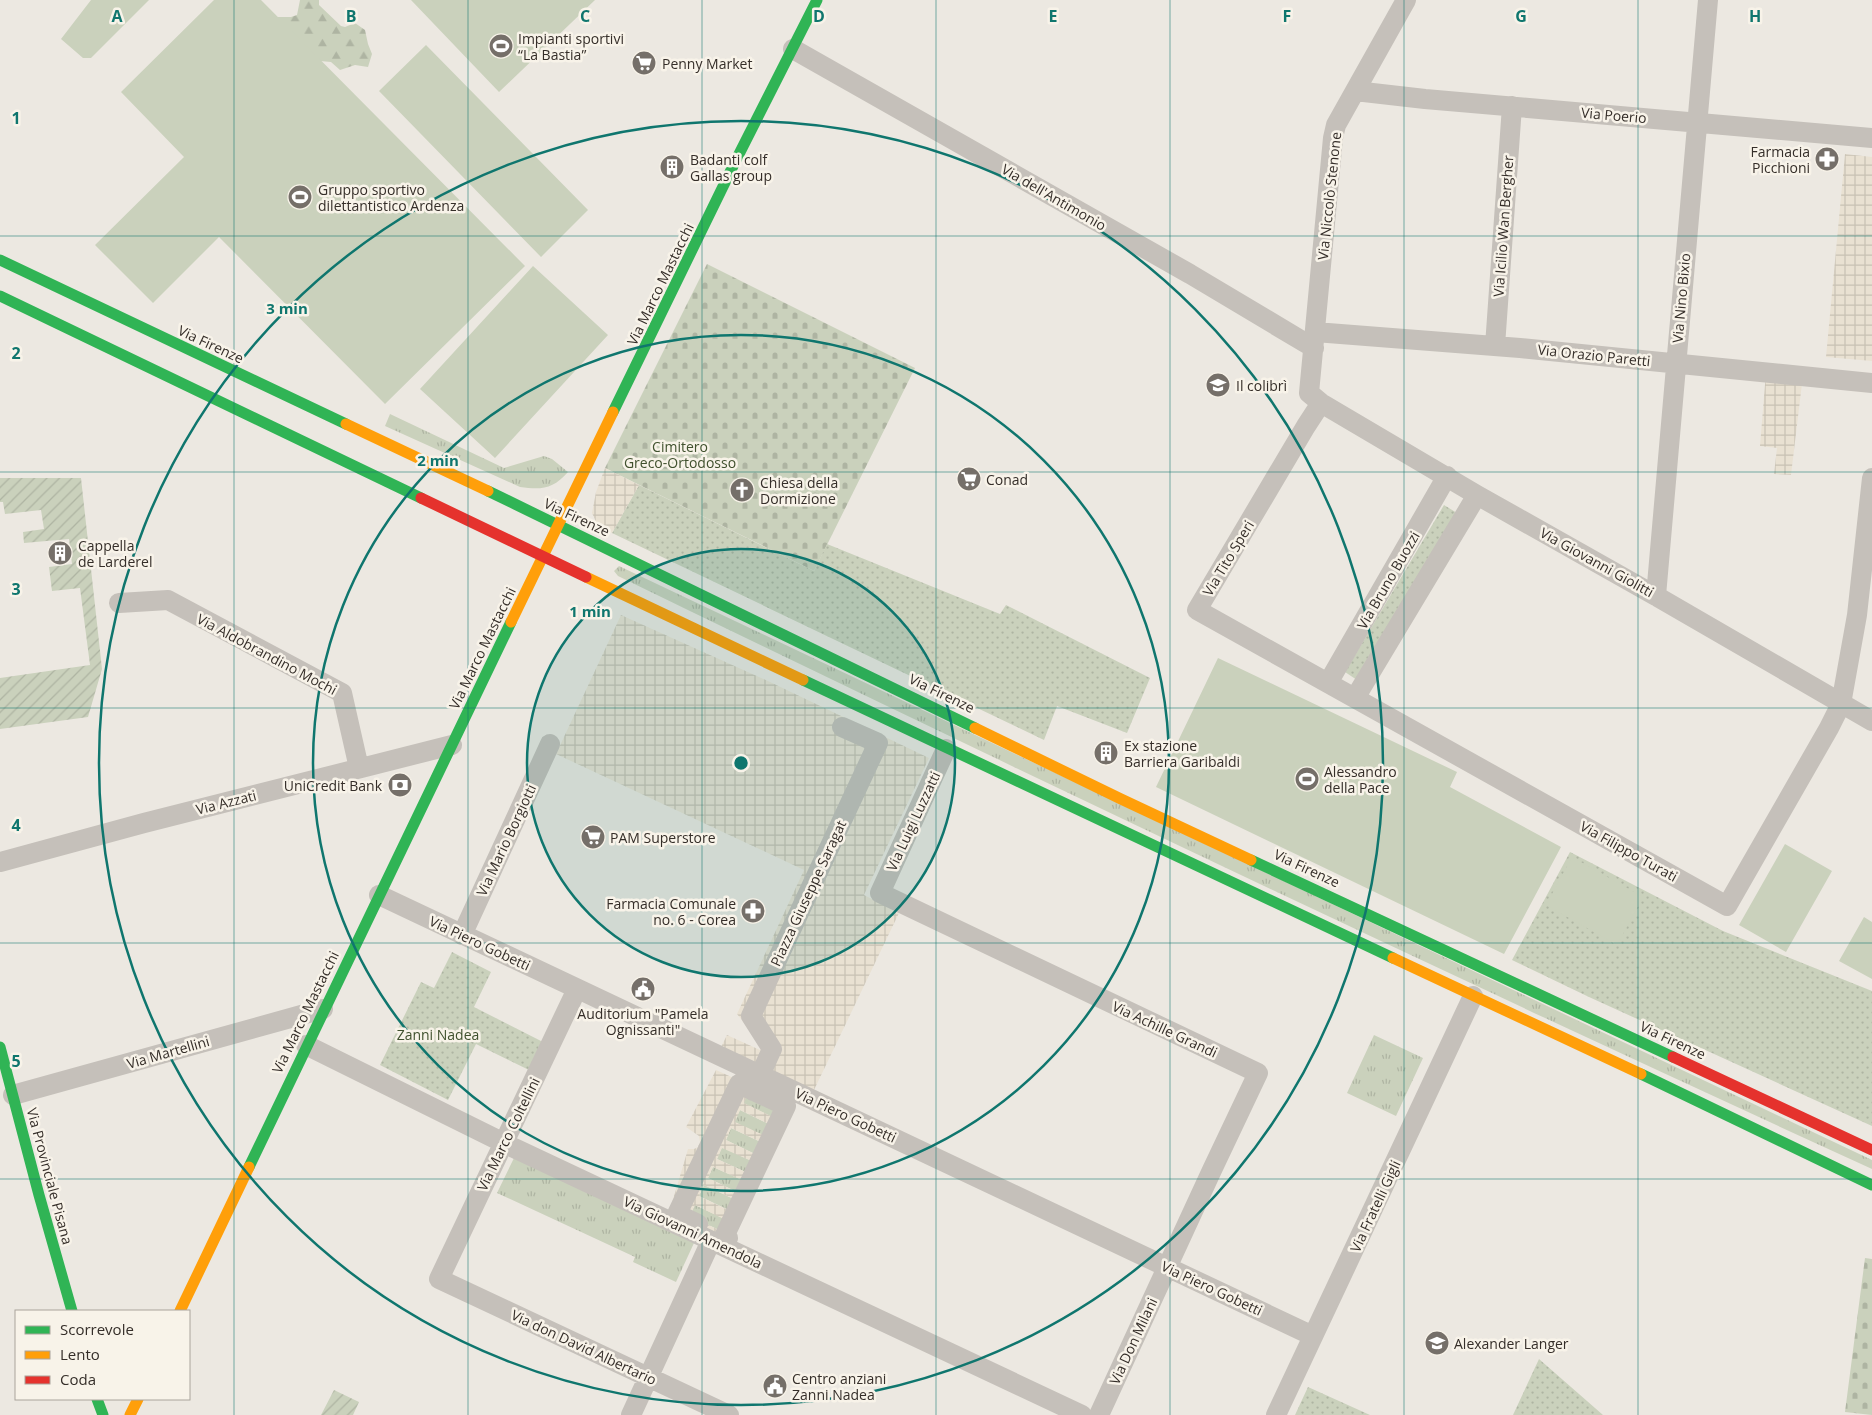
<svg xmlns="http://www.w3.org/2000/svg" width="1872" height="1415" viewBox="0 0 1872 1415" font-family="'Open Sans',sans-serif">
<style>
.grass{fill:url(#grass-tufts)}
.forest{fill:url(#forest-firs)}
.cemetery{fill:url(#cemetery-stones)}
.park{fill:url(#park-dots)}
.garden{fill:url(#garden-furrows)}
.pitch{fill:#cad1bc}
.plaza{fill:url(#plaza-grid);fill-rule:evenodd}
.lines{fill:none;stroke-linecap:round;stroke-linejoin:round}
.street{stroke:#c5c0ba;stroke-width:20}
.fast{stroke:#30b455;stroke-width:11}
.slow{stroke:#ff9f0a;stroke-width:11}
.jam{stroke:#e5322d;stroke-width:11}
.grid{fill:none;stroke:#0f766e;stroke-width:1;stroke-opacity:0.55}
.ring{fill:none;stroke:#0f766e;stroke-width:2.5}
.labels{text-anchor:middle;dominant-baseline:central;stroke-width:5;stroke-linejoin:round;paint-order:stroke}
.poi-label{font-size:14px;fill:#352e29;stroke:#f8f3e9;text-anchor:start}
.street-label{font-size:14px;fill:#352e29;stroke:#f8f3e9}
.park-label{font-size:14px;fill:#40512e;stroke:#f8f3e9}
.grid-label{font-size:16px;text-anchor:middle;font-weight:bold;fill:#0f766e;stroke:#f8f3e9;stroke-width:5;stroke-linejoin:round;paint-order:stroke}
.centre{fill:#0f766e;stroke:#f8f3e9;stroke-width:2.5}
.ring-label{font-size:15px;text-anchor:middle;font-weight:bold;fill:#0f766e;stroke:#f8f3e9;stroke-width:5;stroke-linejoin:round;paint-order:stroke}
</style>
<defs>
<pattern id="grass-tufts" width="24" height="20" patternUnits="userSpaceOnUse" patternTransform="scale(1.25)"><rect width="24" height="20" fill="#cad1bc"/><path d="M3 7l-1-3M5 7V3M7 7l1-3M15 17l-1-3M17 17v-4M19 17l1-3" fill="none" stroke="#aeb4a2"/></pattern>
<pattern id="forest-firs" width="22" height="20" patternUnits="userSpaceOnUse" patternTransform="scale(1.25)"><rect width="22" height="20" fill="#cad1bc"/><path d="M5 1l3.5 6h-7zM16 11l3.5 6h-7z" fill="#aeb4a2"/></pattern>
<pattern id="cemetery-stones" width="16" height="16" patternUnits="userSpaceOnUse" patternTransform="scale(1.25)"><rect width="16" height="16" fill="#cad1bc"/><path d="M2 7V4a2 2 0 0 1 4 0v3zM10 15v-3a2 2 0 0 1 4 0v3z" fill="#aeb4a2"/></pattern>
<pattern id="park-dots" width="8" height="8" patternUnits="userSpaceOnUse" patternTransform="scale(1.25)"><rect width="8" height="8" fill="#cad1bc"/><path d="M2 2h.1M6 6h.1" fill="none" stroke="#aeb4a2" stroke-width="1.8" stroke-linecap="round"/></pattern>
<pattern id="garden-furrows" width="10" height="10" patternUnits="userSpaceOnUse" patternTransform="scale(1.25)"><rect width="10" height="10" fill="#cad1bc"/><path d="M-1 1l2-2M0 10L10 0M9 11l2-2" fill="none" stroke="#aeb4a2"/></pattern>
<pattern id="plaza-grid" width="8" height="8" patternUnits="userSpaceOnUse" patternTransform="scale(1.25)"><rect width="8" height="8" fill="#e9e1d2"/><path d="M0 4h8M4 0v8" fill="none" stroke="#c8c1b4"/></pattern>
</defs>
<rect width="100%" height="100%" fill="#ece8e1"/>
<path class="grass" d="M 390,414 L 504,468 L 544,456 L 552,459 L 568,472 C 553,489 542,490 520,487 L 385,426 Z
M 619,566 L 1872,1160 L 1872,1169 C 1452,977 1034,778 618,576 L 614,571 Z
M 1374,1035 L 1423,1058 L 1396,1116 L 1347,1093 Z
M 749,1092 L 782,1107 L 777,1119 L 743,1103 Z
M 740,1110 L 773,1126 L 768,1138 L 734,1122 Z
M 731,1128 L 765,1144 L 759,1156 L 726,1140 Z
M 722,1147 L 756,1163 L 750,1174 L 717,1159 Z
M 514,1158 L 694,1243 L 676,1282 L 633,1262 L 635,1257 L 497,1193 Z
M 713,1167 L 747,1182 L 741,1194 L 708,1178 Z
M 704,1185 L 738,1201 L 733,1212 L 699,1196 Z
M 695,1205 L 729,1221 L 723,1232 L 690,1216 Z"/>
<path class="forest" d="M 300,0 L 319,0 L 319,5 L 341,26 L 345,27 L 355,23 L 365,30 L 368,44 L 372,54 L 368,67 L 355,65 L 340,70 L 331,62 L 320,61 L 277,17 L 291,17 L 297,15 Z"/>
<path class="cemetery" d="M 707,264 L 915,368 L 814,571 L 605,468 Z
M 1865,1258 L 1872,1259 L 1872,1415 L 1845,1412 Z"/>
<path class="park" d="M 639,485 L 814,571 L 827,544 L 1000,614 L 1006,605 L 1150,678 L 1127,733 L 1057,706 L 1044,740 L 612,533 Z
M 1444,505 L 1457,513 L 1357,680 L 1345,672 Z
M 1570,852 L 1723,931 L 1872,991 L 1872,1126 L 1589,997 L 1512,960 Z
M 452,952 L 491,972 L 474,1007 L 543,1042 L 529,1070 L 476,1044 L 448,1100 L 380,1065 L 421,982 L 434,988 Z
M 1539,1359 L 1603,1415 L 1513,1415 Z
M 1308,1387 L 1370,1415 L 1295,1415 Z"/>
<path class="garden" d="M 0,478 L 81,478 L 102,669 L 88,717 L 0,729 L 0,678 L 90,665 L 80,588 L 52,591 L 49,567 L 72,564 L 69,539 L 24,543 L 23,532 L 44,529 L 41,510 L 5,514 L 3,502 L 0,502 Z
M 334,1390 L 359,1402 L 353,1415 L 321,1415 Z"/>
<path class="pitch" d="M 91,0 L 149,0 L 91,58 L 83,58 L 61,39 Z
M 214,0 L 261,0 L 525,266 L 385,404 L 219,237 L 153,303 L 95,245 L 184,157 L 121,92 Z
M 411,0 L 595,0 L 499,92 Z
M 426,45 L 588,210 L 541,257 L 379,91 Z
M 533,266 L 608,335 L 495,458 L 420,389 Z
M 1218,658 L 1457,772 L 1450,787 L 1561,847 L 1504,954 L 1156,787 Z
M 1785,844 L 1832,871 L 1786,952 L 1739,925 Z
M 1572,857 L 1643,897 L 1617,945 L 1546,905 Z
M 1864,917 L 1872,922 L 1872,979 L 1839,961 Z"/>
<path class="plaza" d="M 1845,154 L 1872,157 L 1872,361 L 1826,357 Z
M 1766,372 L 1803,375 L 1791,475 L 1774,474 L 1777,448 L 1760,446 Z
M 605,468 L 639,485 L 612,533 L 598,526 L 592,513 L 596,492 Z
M 621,615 L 768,681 L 929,758 L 864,895 L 899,913 L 814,1090 L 721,1047 L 727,1035 L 760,1050 L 762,1045 L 737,1014 L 804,870 L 556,754 Z
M 716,1070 L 793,1105 L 727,1240 L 669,1213 L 688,1149 L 694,1149 L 698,1147 L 700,1142 L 699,1136 L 686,1127 ZM 749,1092 L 782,1108 L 777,1119 L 744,1103 ZM 740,1110 L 773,1126 L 768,1137 L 735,1122 ZM 731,1128 L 765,1144 L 759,1156 L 726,1140 ZM 722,1148 L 756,1163 L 750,1174 L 717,1159 ZM 713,1167 L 746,1182 L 741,1194 L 708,1178 ZM 704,1185 L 738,1201 L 732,1212 L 699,1196 ZM 695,1205 L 728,1221 L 723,1232 L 690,1216 Z"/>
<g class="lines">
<path class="street" d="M 1406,0 L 1336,125 L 1333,138 L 1309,393 L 1321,403 L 1477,495 L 1656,596 L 1872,721
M 793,49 L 1190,274 L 1314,348
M 1355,91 L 1425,99 L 1872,138
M 1315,332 L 1520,348 L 1872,383
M 1495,346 L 1512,106
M 1321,403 L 1306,426 L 1197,610 L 1727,906 L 1829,728 L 1841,704 L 1857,615 L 1872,478
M 1656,596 L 1708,0
M 119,603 L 168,600 L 342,693 L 359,768
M 1328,683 L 1447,476
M 1355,698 L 1477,495
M 946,749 L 880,893 L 1258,1073 L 1212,1170 L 1099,1415
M 0,862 L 144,823 L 452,745
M 379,895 L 1313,1336
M 462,935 L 550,744
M 577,989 L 439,1279 L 729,1415
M 306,1045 L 512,1147 L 1082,1415
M 753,1091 L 772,1049 L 751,1016 L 878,743 L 842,727
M 13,1095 L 323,1009
M 698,1224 L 677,1214 L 739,1084 L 786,1106 L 724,1237 L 728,1238
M 631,1415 L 711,1241
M 1276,1415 L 1473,996"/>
<path class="fast" d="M 0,260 L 346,424
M 0,296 L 421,498
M 613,412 L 734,164 L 817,0
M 488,491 L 975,728
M 803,680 L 1393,958
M 1251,860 L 1673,1057
M 0,1047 L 39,1195 L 72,1311
M 1641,1074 L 1872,1185
M 249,1167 L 511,622
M 97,1399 L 103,1415"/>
<path class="slow" d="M 346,424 L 488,491
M 586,577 L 803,680
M 511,622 L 613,412
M 975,728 L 1121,799 L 1251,860
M 1393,958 L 1641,1074
M 180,1311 L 249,1167
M 130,1415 L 138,1399"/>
<path class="jam" d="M 421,498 L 586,577
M 1673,1057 L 1872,1150"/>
</g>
<path class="grid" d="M 234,0 L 234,1415M 468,0 L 468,1415M 702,0 L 702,1415M 936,0 L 936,1415M 1170,0 L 1170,1415M 1404,0 L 1404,1415M 1638,0 L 1638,1415M 0,236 L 1872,236M 0,472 L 1872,472M 0,708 L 1872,708M 0,943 L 1872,943M 0,1179 L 1872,1179"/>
<circle cx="741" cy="763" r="214" fill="#0f766e" fill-opacity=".12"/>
<g class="ring">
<circle cx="741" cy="763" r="214"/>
<circle cx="741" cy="763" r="428"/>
<circle cx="741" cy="763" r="642"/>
</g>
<defs>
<symbol id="stadium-disc" viewBox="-11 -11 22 22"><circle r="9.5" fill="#756f69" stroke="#f8f3e9"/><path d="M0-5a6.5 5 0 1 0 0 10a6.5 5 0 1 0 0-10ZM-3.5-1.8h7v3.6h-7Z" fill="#fff"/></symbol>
<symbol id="supermarket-disc" viewBox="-11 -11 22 22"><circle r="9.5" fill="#756f69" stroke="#f8f3e9"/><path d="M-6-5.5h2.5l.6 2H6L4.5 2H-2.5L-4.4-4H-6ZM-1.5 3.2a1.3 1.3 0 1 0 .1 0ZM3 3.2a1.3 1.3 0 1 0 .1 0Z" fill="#fff"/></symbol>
<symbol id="pharmacy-disc" viewBox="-11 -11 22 22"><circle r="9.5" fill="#756f69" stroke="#f8f3e9"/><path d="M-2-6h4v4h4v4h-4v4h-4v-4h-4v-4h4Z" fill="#fff"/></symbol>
<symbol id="building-disc" viewBox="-11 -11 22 22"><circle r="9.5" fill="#756f69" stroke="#f8f3e9"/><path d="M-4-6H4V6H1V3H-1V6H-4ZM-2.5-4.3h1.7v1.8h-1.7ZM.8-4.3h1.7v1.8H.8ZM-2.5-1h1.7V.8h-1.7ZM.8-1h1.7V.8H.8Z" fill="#fff"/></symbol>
<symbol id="school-disc" viewBox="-11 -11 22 22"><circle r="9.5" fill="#756f69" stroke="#f8f3e9"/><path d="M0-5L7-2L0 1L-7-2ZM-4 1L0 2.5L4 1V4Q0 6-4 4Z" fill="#fff"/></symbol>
<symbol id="church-disc" viewBox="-11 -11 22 22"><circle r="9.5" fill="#756f69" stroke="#f8f3e9"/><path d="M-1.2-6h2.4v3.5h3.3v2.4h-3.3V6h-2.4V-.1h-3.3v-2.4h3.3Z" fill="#fff"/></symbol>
<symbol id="bank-disc" viewBox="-11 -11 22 22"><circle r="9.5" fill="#756f69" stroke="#f8f3e9"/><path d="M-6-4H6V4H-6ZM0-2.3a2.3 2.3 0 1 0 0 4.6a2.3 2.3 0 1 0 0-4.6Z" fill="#fff"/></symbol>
<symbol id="civic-disc" viewBox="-11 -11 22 22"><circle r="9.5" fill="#756f69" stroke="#f8f3e9"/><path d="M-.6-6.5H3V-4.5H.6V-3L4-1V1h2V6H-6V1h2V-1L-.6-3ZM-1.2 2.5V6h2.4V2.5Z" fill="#fff"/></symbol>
</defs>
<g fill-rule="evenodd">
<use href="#stadium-disc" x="487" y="32" width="28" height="28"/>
<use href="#supermarket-disc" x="630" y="49" width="28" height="28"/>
<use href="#pharmacy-disc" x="1813" y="145" width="28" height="28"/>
<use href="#building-disc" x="658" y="153" width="28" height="28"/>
<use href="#stadium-disc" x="286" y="183" width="28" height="28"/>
<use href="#school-disc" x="1204" y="371" width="28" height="28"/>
<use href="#supermarket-disc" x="955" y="465" width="28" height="28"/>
<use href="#church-disc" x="728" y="476" width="28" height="28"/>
<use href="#building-disc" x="46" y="539" width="28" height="28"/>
<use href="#building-disc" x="1092" y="739" width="28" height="28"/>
<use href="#stadium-disc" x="1293" y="765" width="28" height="28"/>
<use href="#bank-disc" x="386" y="771" width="28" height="28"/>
<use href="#supermarket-disc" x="579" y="823" width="28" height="28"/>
<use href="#pharmacy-disc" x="739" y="897" width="28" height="28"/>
<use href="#civic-disc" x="629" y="975" width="28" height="28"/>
<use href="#school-disc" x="1423" y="1329" width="28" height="28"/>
<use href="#civic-disc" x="761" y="1372" width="28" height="28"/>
</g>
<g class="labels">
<g class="poi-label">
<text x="518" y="38">Impianti sportivi<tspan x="518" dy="16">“La Bastia”</tspan></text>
<text x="662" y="63">Penny Market</text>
<text x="1810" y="151" text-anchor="end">Farmacia<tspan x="1810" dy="16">Picchioni</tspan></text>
<text x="690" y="159">Badanti colf<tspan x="690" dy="16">Gallas group</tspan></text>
<text x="318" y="189">Gruppo sportivo<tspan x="318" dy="16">dilettantistico Ardenza</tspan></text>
<text x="1236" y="385">Il colibrì</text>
<text x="986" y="479">Conad</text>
<text x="760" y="482">Chiesa della<tspan x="760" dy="16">Dormizione</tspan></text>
<text x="78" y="545">Cappella<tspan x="78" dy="16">de Larderel</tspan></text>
<text x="1124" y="745">Ex stazione<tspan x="1124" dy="16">Barriera Garibaldi</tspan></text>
<text x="1324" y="771">Alessandro<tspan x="1324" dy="16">della Pace</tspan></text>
<text x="382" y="785" text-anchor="end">UniCredit Bank</text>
<text x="610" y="837">PAM Superstore</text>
<text x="736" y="903" text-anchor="end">Farmacia Comunale<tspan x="736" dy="16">no. 6 - Corea</tspan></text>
<text x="643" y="1013" text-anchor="middle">Auditorium "Pamela<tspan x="643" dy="16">Ognissanti"</tspan></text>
<text x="1454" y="1343">Alexander Langer</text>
<text x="792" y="1378">Centro anziani<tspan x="792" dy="16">Zanni Nadea</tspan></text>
</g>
<g class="street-label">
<text transform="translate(1614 115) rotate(5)">Via Poerio</text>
<text transform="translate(1329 196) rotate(-84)">Via Niccolò Stenone</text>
<text transform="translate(1054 197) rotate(30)">Via dell'Antimonio</text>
<text transform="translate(1503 226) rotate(-86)">Via Icilio Wan Bergher</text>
<text transform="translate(660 284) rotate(-64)">Via Marco Mastacchi</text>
<text transform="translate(1681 298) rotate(-85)">Via Nino Bixio</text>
<text transform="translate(211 344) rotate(25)">Via Firenze</text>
<text transform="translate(1594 355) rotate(6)">Via Orazio Paretti</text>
<text transform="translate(577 517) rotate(25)">Via Firenze</text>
<text transform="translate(1228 558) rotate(-59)">Via Tito Speri</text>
<text transform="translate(1597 562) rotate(29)">Via Giovanni Giolitti</text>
<text transform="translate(1388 580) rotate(-60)">Via Bruno Buozzi</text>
<text transform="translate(482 648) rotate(-64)">Via Marco Mastacchi</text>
<text transform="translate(267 654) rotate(28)">Via Aldobrandino Mochi</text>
<text transform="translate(942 693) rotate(26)">Via Firenze</text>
<text transform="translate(226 802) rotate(-14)">Via Azzati</text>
<text transform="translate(913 821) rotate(-65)">Via Luigi Luzzatti</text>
<text transform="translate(506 840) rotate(-65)">Via Mario Borgiotti</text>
<text transform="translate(1629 851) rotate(29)">Via Filippo Turati</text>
<text transform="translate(1307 868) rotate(25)">Via Firenze</text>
<text transform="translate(808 893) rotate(-65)">Piazza Giuseppe Saragat</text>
<text transform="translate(480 943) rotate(25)">Via Piero Gobetti</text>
<text transform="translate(305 1012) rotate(-64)">Via Marco Mastacchi</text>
<text transform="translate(1165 1029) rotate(25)">Via Achille Grandi</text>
<text transform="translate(1673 1040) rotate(25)">Via Firenze</text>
<text transform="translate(168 1052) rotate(-16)">Via Martellini</text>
<text transform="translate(846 1115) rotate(25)">Via Piero Gobetti</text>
<text transform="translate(508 1134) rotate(-64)">Via Marco Coltellini</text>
<text transform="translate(50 1176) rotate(75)">Via Provinciale Pisana</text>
<text transform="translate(1375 1206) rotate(-65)">Via Fratelli Gigli</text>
<text transform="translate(693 1232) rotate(25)">Via Giovanni Amendola</text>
<text transform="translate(1212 1288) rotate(25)">Via Piero Gobetti</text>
<text transform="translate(1133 1341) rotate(-65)">Via Don Milani</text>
<text transform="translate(584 1347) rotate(25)">Via don David Albertario</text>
</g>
<g class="park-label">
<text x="680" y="446">Cimitero<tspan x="680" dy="16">Greco-Ortodosso</tspan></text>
<text x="438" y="1034">Zanni Nadea</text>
</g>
</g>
<g class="grid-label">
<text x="117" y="22">A</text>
<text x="351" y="22">B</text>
<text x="585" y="22">C</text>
<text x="819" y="22">D</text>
<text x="1053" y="22">E</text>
<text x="1287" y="22">F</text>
<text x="1521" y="22">G</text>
<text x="1755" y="22">H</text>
<text x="16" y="124">1</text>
<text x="16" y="359">2</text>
<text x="16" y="595">3</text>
<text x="16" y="831">4</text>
<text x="16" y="1067">5</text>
</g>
<circle cx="741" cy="763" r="8" class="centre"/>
<g class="ring-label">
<text x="287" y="314">3 min</text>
<text x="438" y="466">2 min</text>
<text x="590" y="617">1 min</text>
</g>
<rect x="15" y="1310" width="175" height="90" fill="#f8f3e9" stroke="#aaa49c"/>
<rect x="25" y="1326" width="25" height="8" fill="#30b455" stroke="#aaa49c"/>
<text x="60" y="1335" font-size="15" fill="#352e29">Scorrevole</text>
<rect x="25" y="1351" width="25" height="8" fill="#ff9f0a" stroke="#aaa49c"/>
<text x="60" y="1360" font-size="15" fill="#352e29">Lento</text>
<rect x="25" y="1376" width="25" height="8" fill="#e5322d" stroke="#aaa49c"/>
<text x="60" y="1385" font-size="15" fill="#352e29">Coda</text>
</svg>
